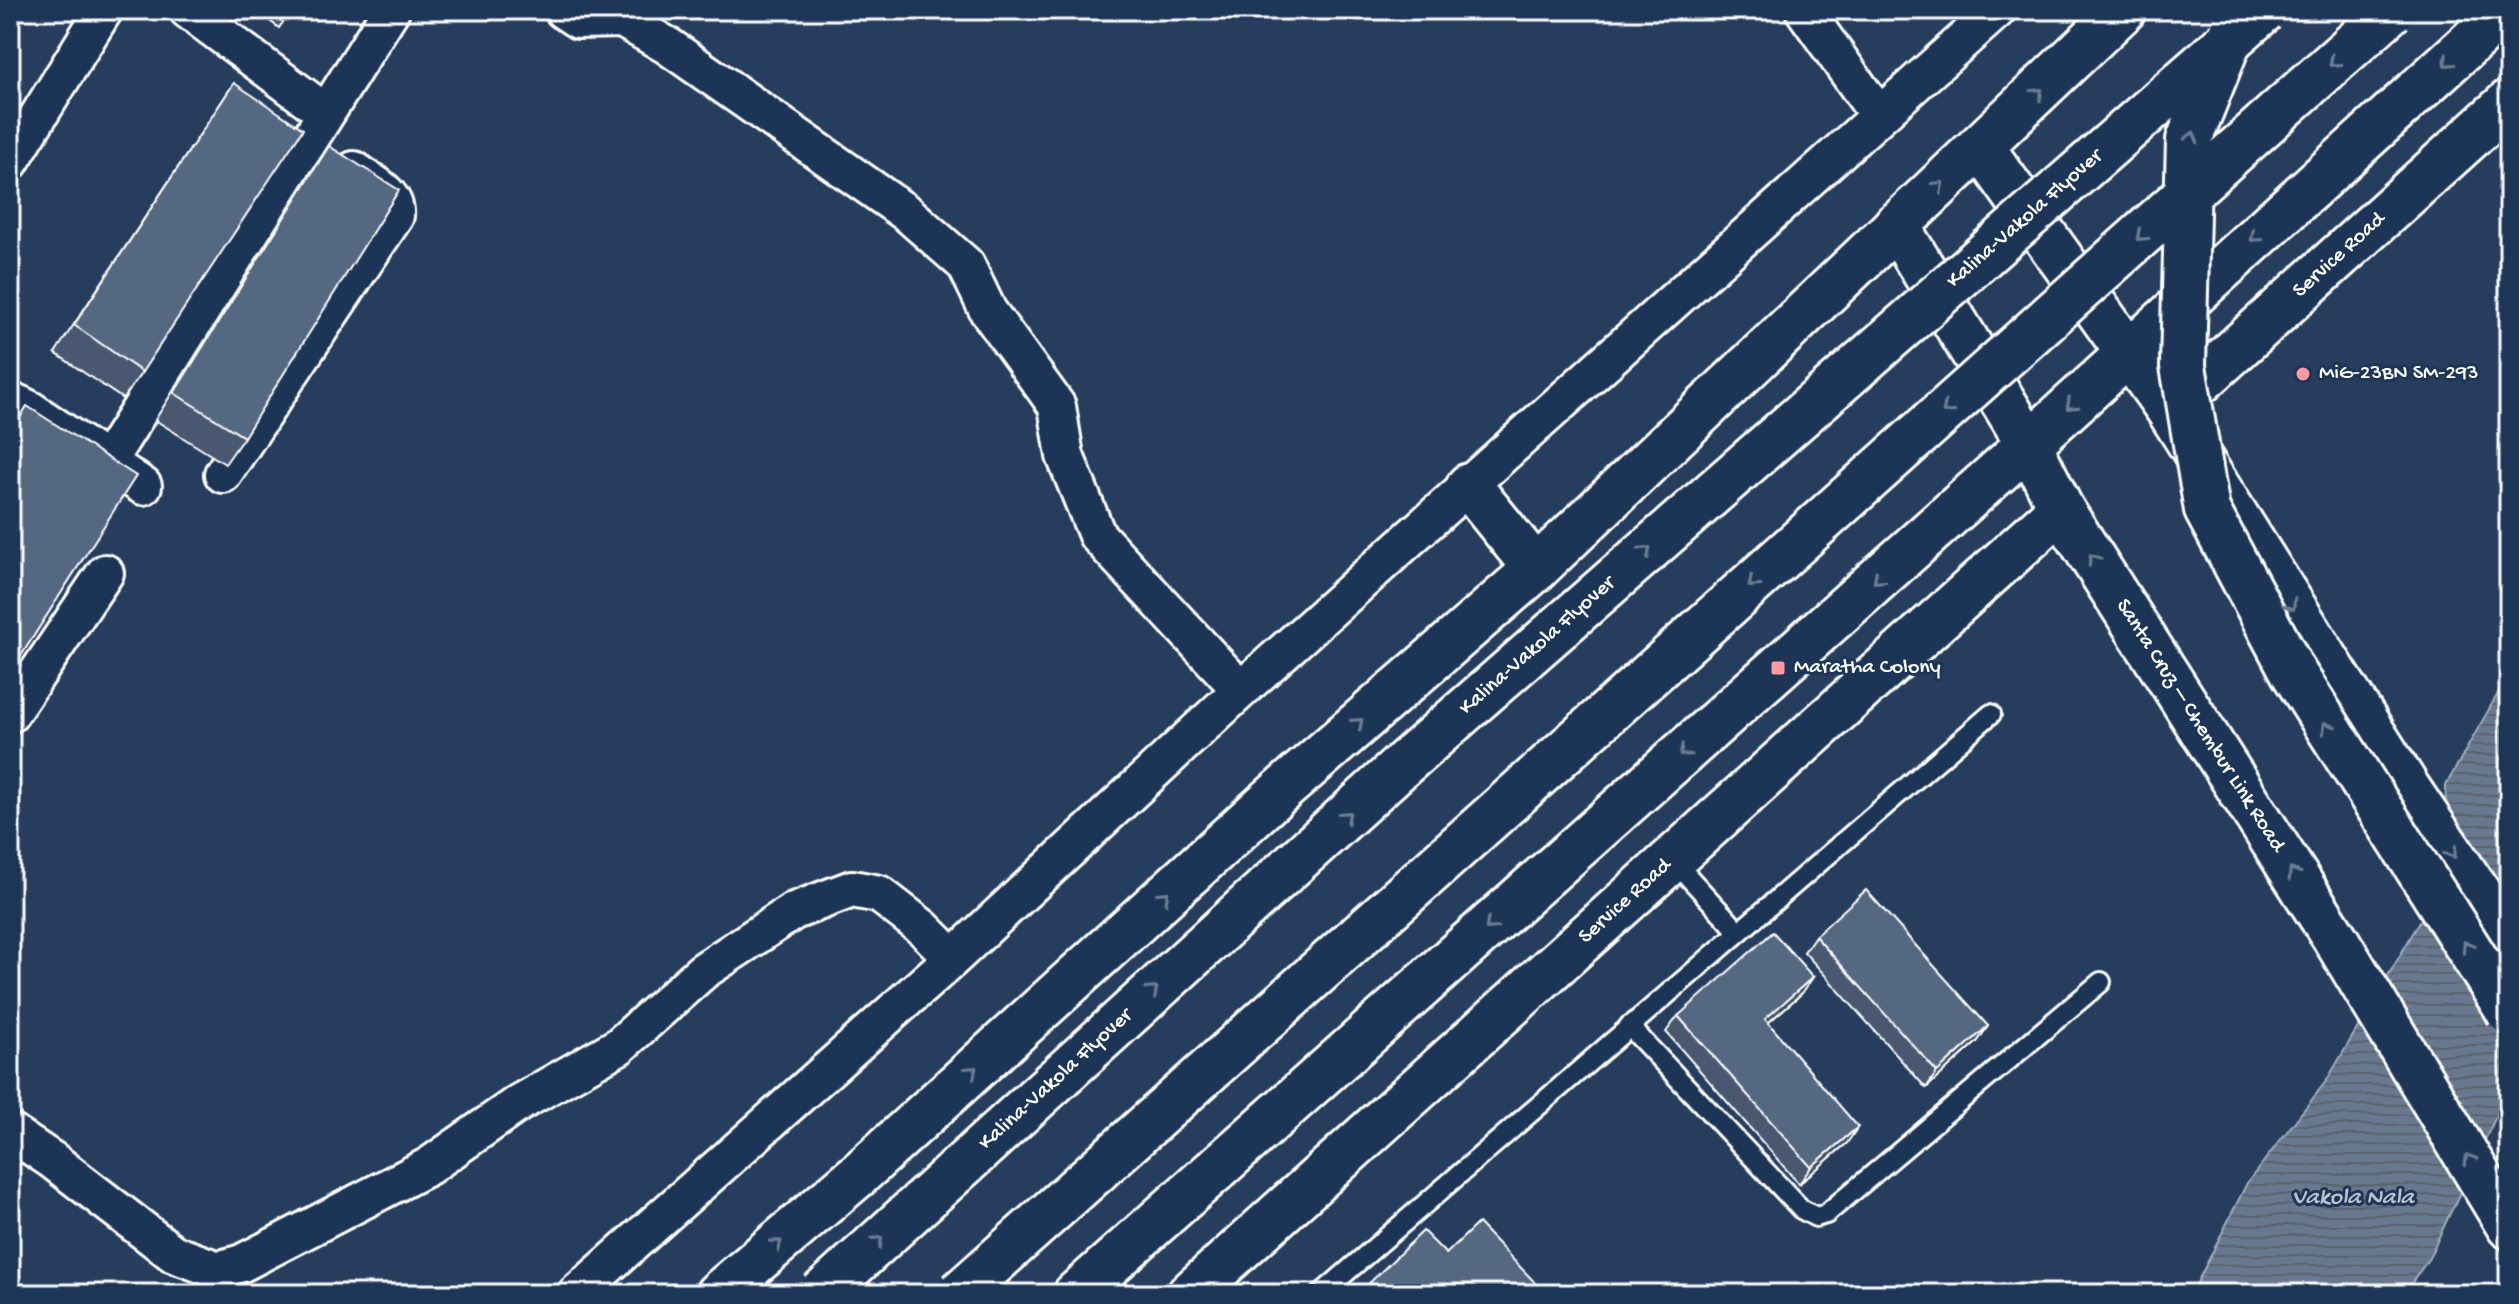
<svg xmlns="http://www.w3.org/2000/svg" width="2519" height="1304" viewBox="0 0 2519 1304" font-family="'Gochi Hand',sans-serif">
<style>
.water{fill:url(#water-rules);stroke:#a4aebb;stroke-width:2}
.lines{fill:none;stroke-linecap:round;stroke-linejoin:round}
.service-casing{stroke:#fff;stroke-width:24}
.minor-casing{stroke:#fff;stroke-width:42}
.tertiary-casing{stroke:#fff;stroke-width:50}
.trunk-casing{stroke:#fff;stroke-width:50}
.service{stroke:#1d3557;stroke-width:18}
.minor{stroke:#1d3557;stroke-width:36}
.tertiary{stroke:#1d3557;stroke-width:44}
.trunk{stroke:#1d3557;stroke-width:44}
.trunk-bridge-casing{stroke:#fff;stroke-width:50;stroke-linecap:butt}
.motorway-bridge-casing{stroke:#fff;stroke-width:50;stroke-linecap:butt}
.trunk-bridge{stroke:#1d3557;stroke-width:44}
.motorway-bridge{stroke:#1d3557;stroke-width:44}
.wall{fill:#49596f;stroke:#fff;stroke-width:2}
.shaded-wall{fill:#3c485a;stroke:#fff;stroke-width:2}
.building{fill:#556781;stroke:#fff;stroke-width:2}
.oneway{stroke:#6c7c92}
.poi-dot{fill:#ff9aa2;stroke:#1d3557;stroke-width:3}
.labels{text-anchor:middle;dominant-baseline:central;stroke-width:6;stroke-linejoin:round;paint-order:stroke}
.street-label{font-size:22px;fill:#fff;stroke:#1d3557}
.poi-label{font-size:22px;fill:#fff;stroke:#1d3557;text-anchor:start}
.water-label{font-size:24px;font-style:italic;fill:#bbc2cc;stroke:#1d3557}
</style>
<defs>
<pattern id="water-rules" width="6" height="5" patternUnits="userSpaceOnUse" patternTransform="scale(2)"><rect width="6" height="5" fill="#67788e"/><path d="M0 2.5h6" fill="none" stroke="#5a626d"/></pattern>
</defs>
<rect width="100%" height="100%" fill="#263d5e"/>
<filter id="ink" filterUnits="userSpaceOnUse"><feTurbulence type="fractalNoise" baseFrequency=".0125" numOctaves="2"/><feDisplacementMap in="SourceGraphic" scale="16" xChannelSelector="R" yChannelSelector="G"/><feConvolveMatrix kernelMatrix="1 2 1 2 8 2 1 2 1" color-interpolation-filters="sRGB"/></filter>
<g filter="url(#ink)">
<path class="water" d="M 2509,674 L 2509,1089 L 2429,1258 L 2404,1294 L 2195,1294 L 2195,1287 L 2247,1183 L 2327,1080 L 2443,882 L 2446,785 Z"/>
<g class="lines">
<defs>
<path id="service" d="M 1672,859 L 1738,931
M 1629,1026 L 1801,1209 L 1816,1217 L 1826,1214 L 2101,982
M 1321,1294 L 1991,714"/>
<path id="minor" d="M 188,10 L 326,113
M 563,10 L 578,20 L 622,19 L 668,46 L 908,214 L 966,265 L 988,311 L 1057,406 L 1065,456 L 1097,535 L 1241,690
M 1804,10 L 1879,116
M 10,162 L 104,10
M 10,404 L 19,404 L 29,409 L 143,486
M 107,462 L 391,10
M 223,474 L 395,216 C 397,193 371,182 354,170
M 10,714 L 105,573
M 10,1132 L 52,1160 L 174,1254 L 218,1270 L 242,1263 L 429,1166 L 519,1103 L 619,1046 L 703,971 L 794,911 L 852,889 L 879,894 L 923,928 L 953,958
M 576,1294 L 953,958 L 1241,690 L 1997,10"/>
<g id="tertiary">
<path id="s1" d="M 2169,410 L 2509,102"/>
<path id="s2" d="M 1190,1294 L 2061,509"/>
</g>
<g id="trunk">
<path d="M 1982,148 L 2169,410 L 2408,789 L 2509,939"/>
<path id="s3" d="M 1896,225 L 2029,444 L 2061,509 L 2335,938 L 2509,1226"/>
<path d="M 1469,486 L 1536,569"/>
<path d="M 718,1294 L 858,1175 L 1267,803 L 1536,569 L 2123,10"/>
<path d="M 1076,1294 L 2029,444 L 2506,10"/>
</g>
</defs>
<use href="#service" class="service-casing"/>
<use href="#minor" class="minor-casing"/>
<use href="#tertiary" class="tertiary-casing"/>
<use href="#trunk" class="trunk-casing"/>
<use href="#service" class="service"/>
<use href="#minor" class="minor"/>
<use href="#tertiary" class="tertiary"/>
<use href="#trunk" class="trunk"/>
<defs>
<path id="trunk-bridge" d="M 2232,33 L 2189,140 L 2183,366 L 2207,510 L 2293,672 L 2509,1012"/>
<g id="motorway-bridge">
<path id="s4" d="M 821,1294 L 1400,767 L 2264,10"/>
<path d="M 959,1294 L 2392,10"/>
</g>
</defs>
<use href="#trunk-bridge" class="trunk-bridge-casing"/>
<use href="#motorway-bridge" class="motorway-bridge-casing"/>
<use href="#trunk-bridge" class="trunk-bridge"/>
<use href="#motorway-bridge" class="motorway-bridge"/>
</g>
<path class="wall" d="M 240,10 L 305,10 L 297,21 L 288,15 L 279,28 L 258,12 L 253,19 Z
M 234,83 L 142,372 L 123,399 L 55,353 Z
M 329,146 L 244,437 L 225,464 L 155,420 L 310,173 Z
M 1815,936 L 1988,1026 L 1977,1042 L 1926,1088 L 1804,952 Z
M 1813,977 L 1802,993 L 1768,1023 L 1847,1143 L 1799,1184 L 1666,1032 L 1678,1016 Z"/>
<path class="shaded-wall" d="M 1813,977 L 1802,993 L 1754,1035 L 1765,1019 Z
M 1988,1026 L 1977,1042 L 1926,1088 L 1937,1072 Z
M 1858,1127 L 1847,1143 L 1799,1184 L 1811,1167 Z"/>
<path class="building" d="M 234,83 L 303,129 L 142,372 L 74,325 Z
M 329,146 L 399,190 L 244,437 L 174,393 Z
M 27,406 L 136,476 L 10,673 L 10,434 Z
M 1866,890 L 1988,1026 L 1937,1072 L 1815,936 Z
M 1773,932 L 1813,977 L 1765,1019 L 1858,1127 L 1811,1167 L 1678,1016 Z
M 1478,1223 L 1546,1294 L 1358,1294 L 1423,1231 L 1446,1254 Z"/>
<defs><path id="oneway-chevron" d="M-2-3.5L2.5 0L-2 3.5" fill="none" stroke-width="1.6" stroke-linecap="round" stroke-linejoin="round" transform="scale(2)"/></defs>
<g class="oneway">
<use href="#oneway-chevron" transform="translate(2334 62) rotate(138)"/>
<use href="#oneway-chevron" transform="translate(2448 62) rotate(138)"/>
<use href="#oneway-chevron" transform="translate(2038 93) rotate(-44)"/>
<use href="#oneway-chevron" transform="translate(2192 137) rotate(-75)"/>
<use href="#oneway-chevron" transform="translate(1939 186) rotate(-42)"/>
<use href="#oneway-chevron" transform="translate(2141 236) rotate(138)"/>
<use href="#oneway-chevron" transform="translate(2255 237) rotate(138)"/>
<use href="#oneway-chevron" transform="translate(2071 405) rotate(137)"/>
<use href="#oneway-chevron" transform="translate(1947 409) rotate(138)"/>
<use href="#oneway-chevron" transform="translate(1646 551) rotate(-41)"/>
<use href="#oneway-chevron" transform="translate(2093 559) rotate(-123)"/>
<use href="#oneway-chevron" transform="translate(1878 579) rotate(138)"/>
<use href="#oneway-chevron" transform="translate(1753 583) rotate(138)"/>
<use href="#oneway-chevron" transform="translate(2291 605) rotate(58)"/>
<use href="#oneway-chevron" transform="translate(1358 723) rotate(-41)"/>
<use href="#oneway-chevron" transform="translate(2327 727) rotate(-122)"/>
<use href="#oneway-chevron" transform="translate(1684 752) rotate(138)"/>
<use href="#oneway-chevron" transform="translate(1346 816) rotate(-42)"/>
<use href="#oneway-chevron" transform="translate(2452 853) rotate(56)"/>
<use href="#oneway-chevron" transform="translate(2293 873) rotate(-123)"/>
<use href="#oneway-chevron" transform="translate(1164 896) rotate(-42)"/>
<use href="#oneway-chevron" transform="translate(1490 925) rotate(138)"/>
<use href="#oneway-chevron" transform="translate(2467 946) rotate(-123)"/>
<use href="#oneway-chevron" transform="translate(1153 991) rotate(-42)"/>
<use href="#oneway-chevron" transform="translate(972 1071) rotate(-42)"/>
<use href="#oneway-chevron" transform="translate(2469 1159) rotate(-121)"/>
<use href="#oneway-chevron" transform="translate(878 1241) rotate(-42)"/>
<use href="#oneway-chevron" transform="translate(777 1244) rotate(-40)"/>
</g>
</g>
<g class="poi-dot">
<circle cx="2303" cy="374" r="8"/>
<rect x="1770" y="660" width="16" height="16" rx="4"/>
</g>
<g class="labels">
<g class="street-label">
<text stroke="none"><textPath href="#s4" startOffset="1614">Kalina-Vakola Flyover</textPath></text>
<text stroke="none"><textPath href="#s1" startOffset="230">Service Road</textPath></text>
<text stroke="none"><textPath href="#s4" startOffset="966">Kalina-Vakola Flyover</textPath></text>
<text stroke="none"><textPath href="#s3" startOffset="586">Santa Cruz – Chembur Link Road</textPath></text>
<text stroke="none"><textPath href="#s2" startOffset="586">Service Road</textPath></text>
<text stroke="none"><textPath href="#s4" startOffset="318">Kalina-Vakola Flyover</textPath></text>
</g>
<g class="poi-label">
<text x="2319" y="374">MiG-23BN SM-293</text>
<text x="1794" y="668">Maratha Colony</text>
</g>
<g class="water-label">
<text x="2353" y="1198">Vakola Nala</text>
</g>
</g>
<rect width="2519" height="1304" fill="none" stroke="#1d3557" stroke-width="40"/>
<rect x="20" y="20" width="2479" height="1264" fill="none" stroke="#fff" stroke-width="3" filter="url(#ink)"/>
</svg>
